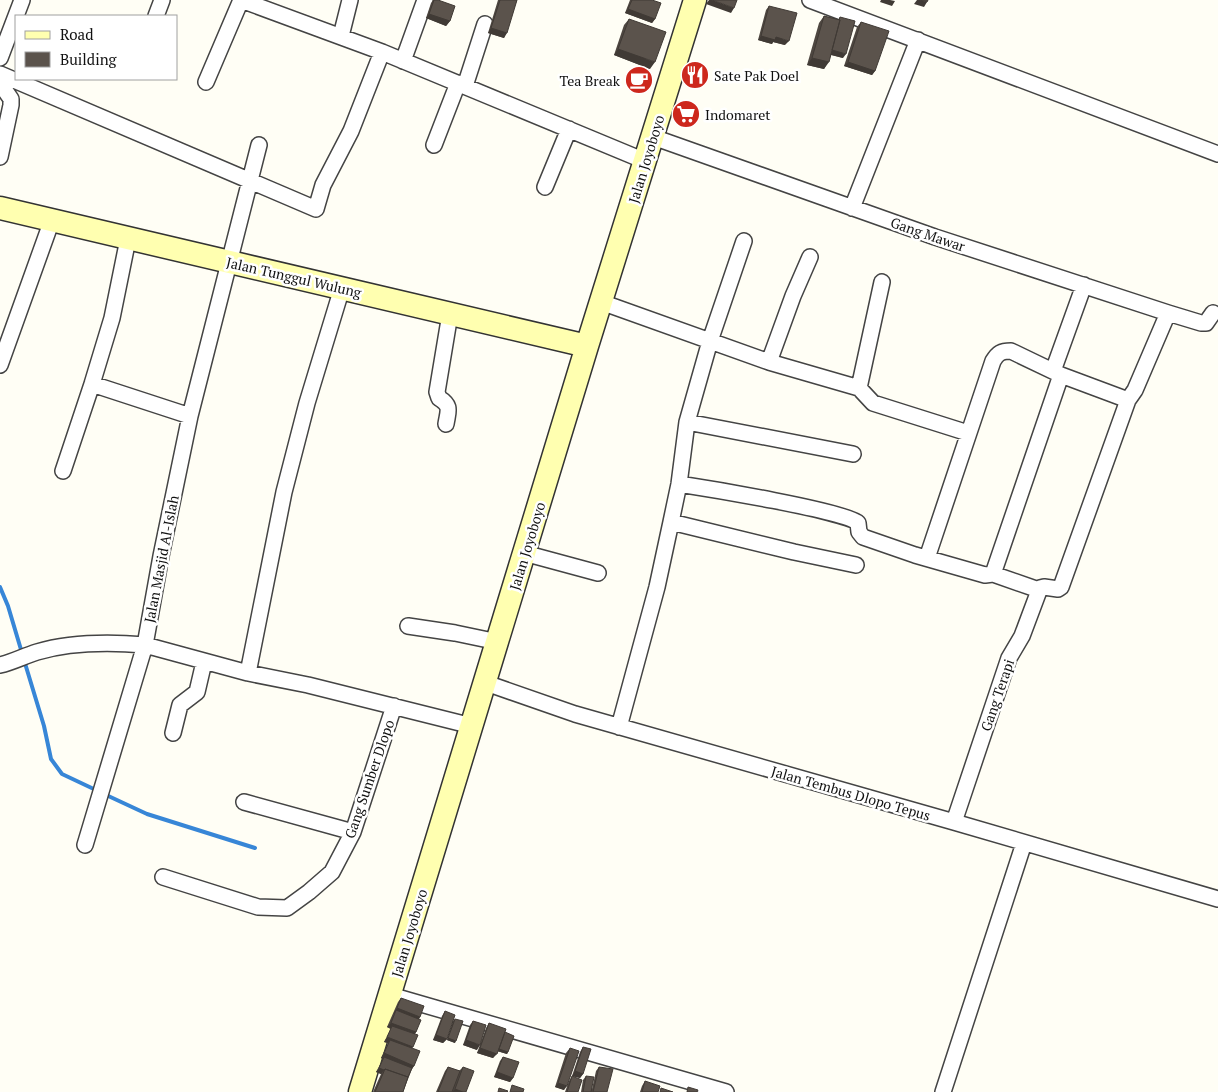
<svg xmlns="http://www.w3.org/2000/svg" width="1218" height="1092" viewBox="0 0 1218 1092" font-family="'PT Serif',serif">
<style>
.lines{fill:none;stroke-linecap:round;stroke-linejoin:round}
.stream{stroke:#3786d7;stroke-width:4}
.street-casing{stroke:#444;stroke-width:18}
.secondary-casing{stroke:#333;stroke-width:25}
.street{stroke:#fff;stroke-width:15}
.secondary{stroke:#ffffb0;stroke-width:22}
.wall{fill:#4e4741}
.shaded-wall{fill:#403a35}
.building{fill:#5b534c;stroke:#403a35}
.labels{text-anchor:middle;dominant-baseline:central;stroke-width:5;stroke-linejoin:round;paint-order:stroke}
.poi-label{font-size:14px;fill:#111;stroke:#fff;text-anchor:start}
.street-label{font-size:14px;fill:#111;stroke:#fff}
</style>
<rect width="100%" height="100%" fill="#fffef5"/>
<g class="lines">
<path class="stream" d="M 0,587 L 8,606 L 22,653
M 24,660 L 44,726 L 51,759 L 62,774 L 98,791
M 104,794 L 147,814 L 255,848"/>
<defs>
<path id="street" d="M 241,0 L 382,52 L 645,161
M 810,0 L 1218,154
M 156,16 L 162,0
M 341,36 L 350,0
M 0,58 L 22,0
M 403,61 L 425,0
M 0,74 L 316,209 L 323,185 L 351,131 L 382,52
M 206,82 L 241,0
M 0,83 L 11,99 L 11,105 L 0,157
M 465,86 L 485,24
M 653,137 L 935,237 L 1168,313 L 1201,323 L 1206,323 L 1213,313
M 259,145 L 190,416 L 161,556 L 145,645 L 248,673 L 308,685 L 472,726
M 434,145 L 458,83
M 545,187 L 569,129
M 852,208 L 918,40
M 601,302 L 769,362 L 859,388 L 873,403 L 968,433
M 769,362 L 793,296 L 810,257
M 0,365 L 52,220
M 1053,371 L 1084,285
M 92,384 L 190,416
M 859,388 L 882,282
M 687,422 L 853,454
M 446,424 C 448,411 452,406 439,398 L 437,392 L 450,314
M 63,471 L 92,384 L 112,318 L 128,239
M 679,484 C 705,488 846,511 858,523 L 859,532 L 863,537 L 915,555 L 985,575 L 993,574 L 1061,375
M 671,522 L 794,552 L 856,565
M 524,553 L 598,573
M 927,558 L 993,361 C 998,353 1001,351 1011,351 L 1061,375 L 1128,400
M 993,574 L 1039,590
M 408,626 L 455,633 L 498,642
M 0,665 C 13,662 24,656 37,652 C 71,642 109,642 145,645 L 85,845
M 248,673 L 284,492 L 307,403 L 342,288
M 486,683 L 575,714 L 954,822 L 1218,899
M 619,727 L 657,587 L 671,522 L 679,484 L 687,422 L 710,341 L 744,241
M 173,733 L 180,705 L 197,692 L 204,662
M 244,802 L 353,832
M 954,822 L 1009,658 L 1022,636 L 1040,588 L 1044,587 L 1058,589 L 1061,587 L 1128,400 L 1135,390 L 1168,313
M 163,877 L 258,907 L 287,908 L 309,892 L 332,872 L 353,832 L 394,706
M 390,995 L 726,1092
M 943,1092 L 1024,843"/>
<path id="secondary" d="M 0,208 L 587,346
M 360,1092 L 587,346 L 695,0"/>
</defs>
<use href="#street" class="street-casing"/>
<use href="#secondary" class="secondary-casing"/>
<use href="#street" class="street"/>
<use href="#secondary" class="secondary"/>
</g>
<path class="wall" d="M 433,0 L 438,0 L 450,21 L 446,26 L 426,18 L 431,3 Z
M 498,0 L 517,0 L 504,38 L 488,33 Z
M 630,0 L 652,0 L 655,19 L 652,23 L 625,13 Z
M 769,6 L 785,45 L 773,42 L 772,44 L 758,40 L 766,10 Z
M 824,16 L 838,20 L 840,17 L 843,58 L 831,55 L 824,69 L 807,65 L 819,23 Z
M 629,19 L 650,69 L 614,55 L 624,25 Z
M 861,22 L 875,71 L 872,75 L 844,66 L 857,27 Z
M 401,998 L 420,1017 L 419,1019 L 416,1032 L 415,1034 L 412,1048 L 414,1066 L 412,1069 L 403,1092 L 373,1092 L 381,1074 L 376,1072 L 383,1059 L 381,1058 L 388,1043 L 384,1042 L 391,1029 L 387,1027 L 398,1002 Z
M 445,1011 L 447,1039 L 443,1043 L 433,1040 L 442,1016 Z
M 455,1019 L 455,1043 L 447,1040 L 453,1021 Z
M 473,1021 L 477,1050 L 463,1045 L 470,1025 Z
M 489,1023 L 504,1034 L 508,1052 L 507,1054 L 497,1051 L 493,1058 L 477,1053 L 486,1028 Z
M 583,1047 L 583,1074 L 580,1078 L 572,1076 L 580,1052 Z
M 570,1048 L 564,1090 L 555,1087 L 566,1053 Z
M 503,1057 L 513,1078 L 510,1082 L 494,1077 L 500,1061 Z
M 448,1067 L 459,1071 L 463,1067 L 466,1092 L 436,1092 L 445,1071 Z
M 599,1067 L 607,1092 L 581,1092 L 583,1080 L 586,1076 L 592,1089 L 596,1071 Z
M 572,1076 L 578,1092 L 565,1092 L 569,1081 Z
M 645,1081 L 658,1092 L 640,1092 L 642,1086 Z"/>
<path class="shaded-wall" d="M 709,0 L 712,0 L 734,8 L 731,13 L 706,4 Z
M 881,0 L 890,0 L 895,1 L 892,6 L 880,2 Z
M 917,0 L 920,0 L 927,2 L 924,7 L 914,4 Z
M 628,9 L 655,19 L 652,23 L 625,13 Z
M 429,14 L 450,21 L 446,26 L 426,18 Z
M 491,28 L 507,33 L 504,38 L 488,33 Z
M 761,36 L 776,37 L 789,41 L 785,45 L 773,42 L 772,44 L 758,40 Z
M 618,49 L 655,62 L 650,69 L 614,55 Z
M 831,50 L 846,54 L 843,58 L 828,54 Z
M 812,58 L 829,62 L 824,69 L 807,65 Z
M 848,62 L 875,71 L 872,75 L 844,66 Z
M 397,1008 L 420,1017 L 417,1022 L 394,1013 Z
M 391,1023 L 416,1032 L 413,1037 L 392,1026 L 391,1029 L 387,1027 Z
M 436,1035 L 447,1039 L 443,1043 L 433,1040 Z
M 387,1037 L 413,1047 L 410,1051 L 390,1040 L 388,1043 L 384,1042 Z
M 448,1038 L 456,1041 L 455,1043 L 447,1040 Z
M 466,1040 L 480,1045 L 477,1050 L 463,1045 Z
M 480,1048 L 497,1054 L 493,1058 L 477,1053 Z
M 499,1049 L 508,1052 L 507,1054 L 497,1051 Z
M 384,1053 L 414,1066 L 411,1070 L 381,1058 Z
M 379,1068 L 384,1070 L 381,1074 L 376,1072 Z
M 575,1071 L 583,1074 L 580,1078 L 572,1076 Z
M 497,1072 L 513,1078 L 510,1082 L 494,1077 Z
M 558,1083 L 567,1086 L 564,1090 L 555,1087 Z
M 455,1089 L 463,1092 L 452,1092 Z"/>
<path class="building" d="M 434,0 L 438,0 L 455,6 L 450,21 L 429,14 Z
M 500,0 L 517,0 L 507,33 L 491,28 Z
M 632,0 L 652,0 L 661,3 L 655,19 L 628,9 Z
M 712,0 L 737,0 L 734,8 Z
M 920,0 L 928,0 L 927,2 Z
M 769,6 L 797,13 L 789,41 L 776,37 L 775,40 L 761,36 Z
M 824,16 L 840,20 L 829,62 L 812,58 Z
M 840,17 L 855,21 L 846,54 L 832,50 L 840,20 L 839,20 Z
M 629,19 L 666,32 L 655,62 L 618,49 Z
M 861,22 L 889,31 L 875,71 L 848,62 Z
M 401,998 L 424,1006 L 420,1017 L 397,1008 Z
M 396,1010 L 421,1020 L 416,1032 L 391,1023 Z
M 445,1011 L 455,1015 L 447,1039 L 436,1035 Z
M 455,1019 L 463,1021 L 456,1041 L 448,1038 Z
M 473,1021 L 486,1025 L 480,1045 L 466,1040 Z
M 489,1023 L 506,1029 L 497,1054 L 480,1048 Z
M 392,1026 L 418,1035 L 413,1047 L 387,1037 Z
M 505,1032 L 514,1036 L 508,1052 L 499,1049 Z
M 390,1040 L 420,1051 L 414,1066 L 384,1053 Z
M 583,1047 L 591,1049 L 583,1074 L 575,1071 Z
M 570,1048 L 579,1051 L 567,1086 L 558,1083 Z
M 384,1057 L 412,1068 L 408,1077 L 385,1069 L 384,1070 L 379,1068 Z
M 503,1057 L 519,1062 L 513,1078 L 497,1072 Z
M 448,1067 L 460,1071 L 452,1092 L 438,1092 Z
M 463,1067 L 474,1071 L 466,1092 L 463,1092 L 455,1089 Z
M 599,1067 L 613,1069 L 607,1092 L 593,1092 Z
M 385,1069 L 408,1077 L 403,1092 L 375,1092 Z
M 572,1076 L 582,1080 L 578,1092 L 567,1092 Z
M 586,1076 L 594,1077 L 591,1092 L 583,1092 Z
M 645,1081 L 660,1086 L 658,1092 L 642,1092 Z
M 512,1085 L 524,1089 L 523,1092 L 510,1092 Z
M 688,1087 L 698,1090 L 697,1092 L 687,1092 Z
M 499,1088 L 508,1091 L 507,1092 L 498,1092 Z
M 661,1088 L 673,1092 L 660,1092 Z"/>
<defs>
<symbol id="restaurant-disc" viewBox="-11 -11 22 22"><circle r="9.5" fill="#cd271d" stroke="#fff"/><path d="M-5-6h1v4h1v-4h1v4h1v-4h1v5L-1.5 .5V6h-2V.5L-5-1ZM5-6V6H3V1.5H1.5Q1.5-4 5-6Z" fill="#fff"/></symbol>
<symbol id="cafe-disc" viewBox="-11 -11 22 22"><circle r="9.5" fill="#cd271d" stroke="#fff"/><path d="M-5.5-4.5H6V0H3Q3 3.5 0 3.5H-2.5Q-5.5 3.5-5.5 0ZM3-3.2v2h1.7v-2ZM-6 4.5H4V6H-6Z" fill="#fff"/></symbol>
<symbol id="supermarket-disc" viewBox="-11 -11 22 22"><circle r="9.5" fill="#cd271d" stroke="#fff"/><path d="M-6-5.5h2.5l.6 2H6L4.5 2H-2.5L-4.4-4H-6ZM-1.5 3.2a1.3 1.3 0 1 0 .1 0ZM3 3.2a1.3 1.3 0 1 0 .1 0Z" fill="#fff"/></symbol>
</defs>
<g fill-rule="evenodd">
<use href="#restaurant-disc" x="679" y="59" width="32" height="32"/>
<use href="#cafe-disc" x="623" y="64" width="32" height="32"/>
<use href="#supermarket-disc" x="670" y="98" width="32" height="32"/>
</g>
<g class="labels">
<g class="poi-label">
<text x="714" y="75">Sate Pak Doel</text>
<text x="620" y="80" text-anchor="end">Tea Break</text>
<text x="705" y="114">Indomaret</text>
</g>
<g class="street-label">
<text transform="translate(646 159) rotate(-73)">Jalan Joyoboyo</text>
<text transform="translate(928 234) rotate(19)">Gang Mawar</text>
<text transform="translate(294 277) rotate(13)">Jalan Tunggul Wulung</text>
<text transform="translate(527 546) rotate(-73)">Jalan Joyoboyo</text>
<text transform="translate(161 559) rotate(-79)">Jalan Masjid Al-Islah</text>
<text transform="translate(997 695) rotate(-71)">Gang Terapi</text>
<text transform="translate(369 779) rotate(-71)">Gang Sumber Dlopo</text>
<text transform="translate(851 793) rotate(16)">Jalan Tembus Dlopo Tepus</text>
<text transform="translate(409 933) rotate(-73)">Jalan Joyoboyo</text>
</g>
</g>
<rect x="15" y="15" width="162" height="65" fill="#ffffff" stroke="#a0a0a0"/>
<rect x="25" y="31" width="25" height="8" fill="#ffffb0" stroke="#a0a0a0"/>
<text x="60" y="40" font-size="15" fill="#111111">Road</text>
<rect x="25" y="52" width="25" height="15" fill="#5b534c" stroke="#a0a0a0"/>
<text x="60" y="65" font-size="15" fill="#111111">Building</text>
</svg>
